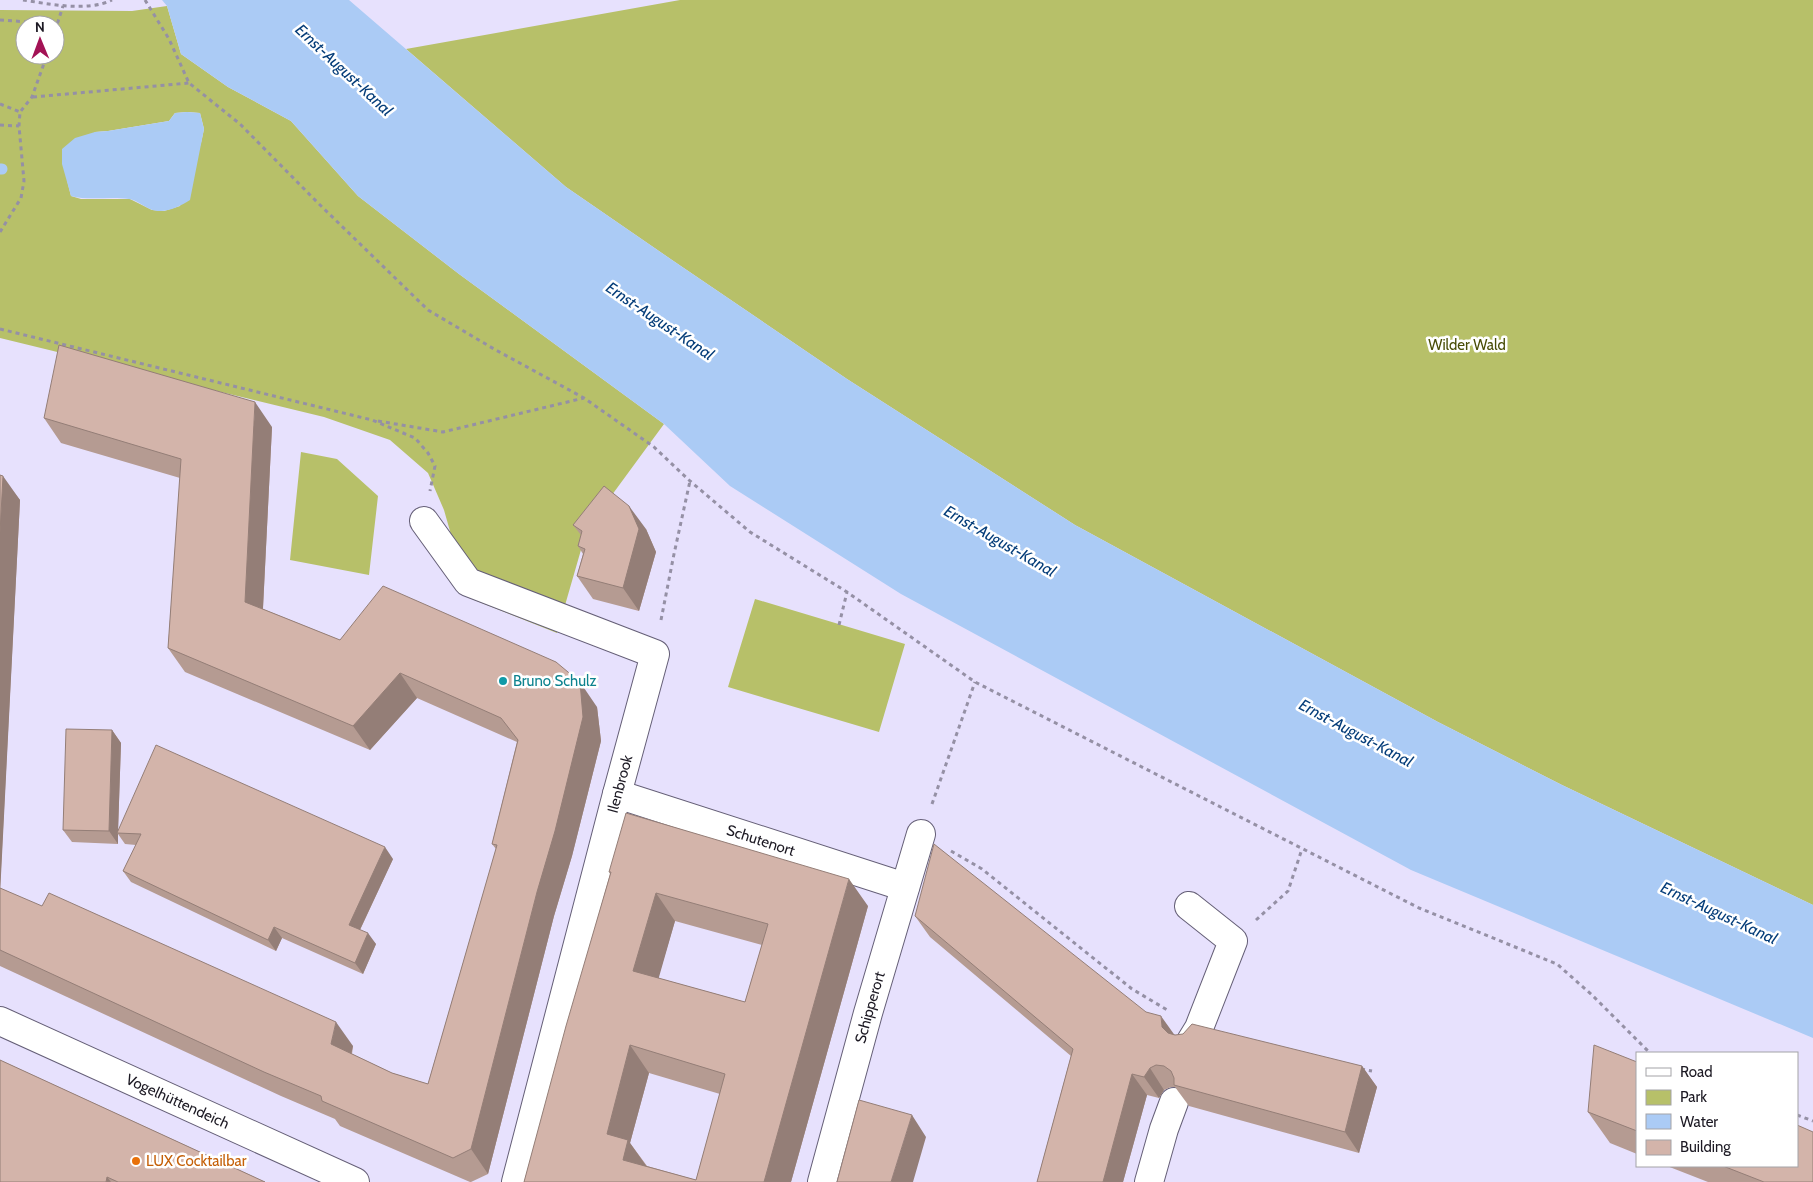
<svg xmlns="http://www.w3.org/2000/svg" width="1813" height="1182" viewBox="0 0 1813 1182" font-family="Cabin,sans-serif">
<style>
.green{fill:#b7c069;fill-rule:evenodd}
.water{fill:#abcbf5}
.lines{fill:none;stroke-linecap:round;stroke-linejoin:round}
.stream{stroke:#abcbf5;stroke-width:11}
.minor-casing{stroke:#655f77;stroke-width:30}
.path{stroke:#9590a5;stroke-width:3;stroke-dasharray:4 4;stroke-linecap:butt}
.minor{stroke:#fff;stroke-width:28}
.wall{fill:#b59b92;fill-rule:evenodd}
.shaded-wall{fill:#947e77}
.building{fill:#d3b4aa;stroke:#947e77;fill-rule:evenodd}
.culture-dot{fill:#0f9aa8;stroke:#fff;stroke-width:2}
.food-dot{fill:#e8710a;stroke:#fff;stroke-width:2}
.labels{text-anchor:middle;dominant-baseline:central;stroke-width:5;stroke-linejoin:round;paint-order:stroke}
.park-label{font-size:15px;fill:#494d07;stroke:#fff}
.culture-label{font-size:15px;fill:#0d838f;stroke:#fff;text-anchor:start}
.street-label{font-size:15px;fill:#1c1923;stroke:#fff}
.food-label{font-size:15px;fill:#c56008;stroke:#fff;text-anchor:start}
.water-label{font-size:16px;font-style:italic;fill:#053d79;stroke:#fff}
</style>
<rect width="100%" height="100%" fill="#e7e1fd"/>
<path class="green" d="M 680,0 L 1813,0 L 1813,905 L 1562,785 L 1438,722 L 1075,525 L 847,379 L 672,260 L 566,187 L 406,49 Z
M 167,6 L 181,54 L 228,87 L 291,121 L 358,196 L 459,274 L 664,424 L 587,529 L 557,633 L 469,598 L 444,510 L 428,473 L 390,440 L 324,417 L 0,338 L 0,10 L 132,11 ZM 25,25 L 55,25 L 55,55 L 25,55 ZM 187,112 L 200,113 L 204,129 L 201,143 L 180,206 L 164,211 L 152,210 L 130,199 L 81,199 L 71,196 L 67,180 L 95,132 L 108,131 L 169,121 L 175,113 Z
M 301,452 L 337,459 L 378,496 L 369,575 L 290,560 Z
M 755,599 L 905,644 L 879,732 L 728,687 Z"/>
<path class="water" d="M 162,0 L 349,0 L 566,187 L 672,260 L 847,379 L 1075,525 L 1438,722 L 1562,785 L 1813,905 L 1813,1038 L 1411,870 L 901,594 L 730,486 L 664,424 L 459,274 L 358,196 L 291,121 L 228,87 L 181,54 L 167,6 Z
M 187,112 L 200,113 L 204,129 L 190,200 C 179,207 163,215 150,209 C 143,206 136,200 129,199 C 109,196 90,201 71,196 L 62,164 L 62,149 L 75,138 L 95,132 L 108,131 L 169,121 L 175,113 Z"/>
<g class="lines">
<path class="stream" d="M 0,169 L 2,169"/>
<defs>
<g id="minor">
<path d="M 424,521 L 468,582 L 655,654 L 617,794 L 516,1182"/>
<path id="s1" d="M 617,794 L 905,887"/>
<path d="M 1189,906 L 1233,941 L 1199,1028 L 1191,1041"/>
<path id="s2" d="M 0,1021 L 355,1182"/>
<path id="s3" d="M 822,1182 L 868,1013 L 921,834"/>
<path d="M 1149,1182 L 1164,1129 L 1174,1102"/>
</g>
</defs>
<use href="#minor" class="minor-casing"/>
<path class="path" d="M 23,0 C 49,4 88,12 112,0
M 145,0 L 169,39 L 189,83 L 240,124 L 318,203 L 428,310 L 494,349 L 584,398 L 654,447 L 690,481 L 750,532 L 847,592 L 975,682 L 1419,908 L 1557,964 L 1592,995 L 1650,1053
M 0,20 L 57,24
M 55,31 L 63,6
M 33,97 L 189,83
M 0,104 L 20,112
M 0,125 L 19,126
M 0,232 L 21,198 L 24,181 L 19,126 L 20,112 L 32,97 L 47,55
M 0,329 L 372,420 L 415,438 L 428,453 L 435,466 L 430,491
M 378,421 L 443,432 L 584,398
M 661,620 L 674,554 L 690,481
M 839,625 L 847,592
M 932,804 L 975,682
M 951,851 L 982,869 L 1132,989 L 1169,1011
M 1256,920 L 1288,891 L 1302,849
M 1361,1069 L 1372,1071
M 1797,1115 L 1813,1121"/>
<use href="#minor" class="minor"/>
</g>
<path class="wall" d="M 44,418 L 272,427 L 263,609 L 340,640 L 597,707 L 601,741 L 572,856 L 554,916 L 488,1174 L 471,1182 L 470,1182 L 340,1126 L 335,1119 L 281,1096 L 0,966 L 0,475 L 20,500 L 0,888 L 353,1046 L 352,1054 L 392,1073 L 428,1084 L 496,849 L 492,844 L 517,742 L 417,698 L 370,750 L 185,672 L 168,648 L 180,478 L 61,443 Z
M 573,525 L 646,529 L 656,552 L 639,611 L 593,599 L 577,576 L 583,554 L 578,546 L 581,535 Z
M 112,730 L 121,743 L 118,830 L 393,859 L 360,930 L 376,944 L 363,974 L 282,938 L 276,951 L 131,882 L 123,871 L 136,845 L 125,844 L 118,834 L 118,844 L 72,842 L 63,830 Z
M 609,872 L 868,906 L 791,1182 L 524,1182 L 610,874 ZM 675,921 L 762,945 L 745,1002 L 658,978 ZM 649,1073 L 720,1094 L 696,1180 L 647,1166 L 630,1143 Z
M 915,916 L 1175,1035 L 1362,1066 L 1377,1087 L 1359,1153 L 1189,1106 L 1175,1087 L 1171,1087 L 1164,1090 L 1159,1098 L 1147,1095 L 1123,1182 L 1037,1182 L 1071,1056 L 930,937 Z
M 0,1060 L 265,1182 L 0,1182 Z
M 1637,1062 L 1637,1154 L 1610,1143 L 1588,1112 Z
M 1667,1166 L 1797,1166 L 1813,1182 L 1708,1182 Z"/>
<path class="shaded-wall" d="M 255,402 L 272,427 L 262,627 L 245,602 Z
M 3,476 L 20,500 L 0,895 L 0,533 Z
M 629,506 L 646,529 L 656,552 L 639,611 L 623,588 Z
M 400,673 L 417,698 L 370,750 L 353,726 Z
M 580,682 L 597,707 L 601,741 L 572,856 L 554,916 L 488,1174 L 471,1149 L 537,892 Z
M 112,730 L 121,743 L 118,833 L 117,833 L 118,834 L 118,844 L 109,831 Z
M 385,847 L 393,859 L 357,936 L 349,925 Z
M 849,879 L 868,906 L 791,1182 L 764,1182 Z
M 656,893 L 675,921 L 653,998 L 633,971 Z
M 274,927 L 282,938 L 276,951 L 268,940 Z
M 368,933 L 376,944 L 363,974 L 355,963 Z
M 1161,1016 L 1176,1037 L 1177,1048 L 1162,1027 Z
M 336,1022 L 353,1046 L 348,1068 L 331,1044 Z
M 630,1045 L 649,1073 L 630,1143 L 647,1167 L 623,1160 L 607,1134 Z
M 1362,1066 L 1377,1087 L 1359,1153 L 1345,1132 Z
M 1150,1068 L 1164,1090 L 1159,1098 L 1144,1077 Z
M 1132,1074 L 1147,1095 L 1123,1182 L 1103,1182 Z
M 912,1115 L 926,1137 L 913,1182 L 891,1182 Z
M 107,1177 L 111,1182 L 106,1182 Z"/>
<path class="building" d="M 59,345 L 255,402 L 245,602 L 340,640 L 383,586 L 556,662 L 580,682 L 583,717 L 555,831 L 537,892 L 471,1149 L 453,1158 L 322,1101 L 321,1096 L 264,1072 L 0,950 L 0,888 L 42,906 L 49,893 L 336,1022 L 331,1044 L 392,1073 L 428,1084 L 497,845 L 492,844 L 518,740 L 501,718 L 400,673 L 353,726 L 168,648 L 181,459 L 44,418 Z
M 0,475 L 3,476 L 0,533 Z
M 604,486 L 629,506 L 639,529 L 623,588 L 577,576 L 585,549 L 578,546 L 582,531 L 573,525 Z
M 66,729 L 112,730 L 109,831 L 63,830 Z
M 156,745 L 385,847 L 349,925 L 368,933 L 355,963 L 274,927 L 268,940 L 123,871 L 141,834 L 117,833 Z
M 626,813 L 849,879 L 764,1182 L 524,1182 L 566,1026 L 611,872 L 609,872 ZM 656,893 L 768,924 L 745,1002 L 633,971 ZM 630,1045 L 725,1074 L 696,1180 L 623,1160 L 628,1140 L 607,1134 Z
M 934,844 L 1146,1012 L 1161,1016 L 1162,1027 L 1168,1033 L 1175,1035 L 1183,1034 L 1192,1024 L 1362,1066 L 1345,1132 L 1174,1085 L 1174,1078 L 1171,1071 L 1164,1066 L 1156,1065 L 1150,1068 L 1144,1077 L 1132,1074 L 1103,1182 L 1037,1182 L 1073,1049 L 915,916 Z
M 1594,1045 L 1637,1062 L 1637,1131 L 1588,1112 Z
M 0,1060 L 265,1182 L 118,1182 L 107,1177 L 106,1182 L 0,1182 Z
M 859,1100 L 912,1115 L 891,1182 L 837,1182 Z
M 1797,1125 L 1813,1132 L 1813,1182 L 1764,1182 L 1723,1166 L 1797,1166 Z"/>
<circle class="culture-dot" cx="503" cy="681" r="5"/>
<circle class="food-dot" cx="136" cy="1161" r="5"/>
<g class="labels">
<g class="park-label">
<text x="1467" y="345">Wilder Wald</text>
</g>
<g class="culture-label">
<text x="513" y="681">Bruno Schulz</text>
</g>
<g class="street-label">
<text transform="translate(620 784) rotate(-75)">Ilenbrook</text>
<text stroke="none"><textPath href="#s1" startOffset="151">Schutenort</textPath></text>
<text stroke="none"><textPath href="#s3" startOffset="181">Schipperort</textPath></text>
<text stroke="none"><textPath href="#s2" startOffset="195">Vogelhüttendeich</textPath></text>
</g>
<g class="food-label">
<text x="146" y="1161">LUX Cocktailbar</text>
</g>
<g class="water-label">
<text transform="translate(344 70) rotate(43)">Ernst-August-Kanal</text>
<text transform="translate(660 321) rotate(34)">Ernst-August-Kanal</text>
<text transform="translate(1000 541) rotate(30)">Ernst-August-Kanal</text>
<text transform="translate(1356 733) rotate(28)">Ernst-August-Kanal</text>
<text transform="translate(1719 913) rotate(25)">Ernst-August-Kanal</text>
</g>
</g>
<rect x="1636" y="1052" width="162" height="115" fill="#ffffff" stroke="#a4a3a7"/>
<rect x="1646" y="1068" width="25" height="8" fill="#ffffff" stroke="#a4a3a7"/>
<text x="1680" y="1077" font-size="15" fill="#1c1923">Road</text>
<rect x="1646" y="1090" width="25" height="15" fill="#b7c069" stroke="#a4a3a7"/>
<text x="1680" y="1102" font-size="15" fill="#1c1923">Park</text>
<rect x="1646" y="1114" width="25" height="15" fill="#abcbf5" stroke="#a4a3a7"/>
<text x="1680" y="1127" font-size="15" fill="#1c1923">Water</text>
<rect x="1646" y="1140" width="25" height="15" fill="#d3b4aa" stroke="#a4a3a7"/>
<text x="1680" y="1152" font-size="15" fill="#1c1923">Building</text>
<g transform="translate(40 40) rotate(359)"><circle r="24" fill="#ffffff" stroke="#a4a3a7"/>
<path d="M0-4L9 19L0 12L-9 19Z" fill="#a31255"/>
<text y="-8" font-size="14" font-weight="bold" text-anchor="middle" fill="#1c1923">N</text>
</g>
</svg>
